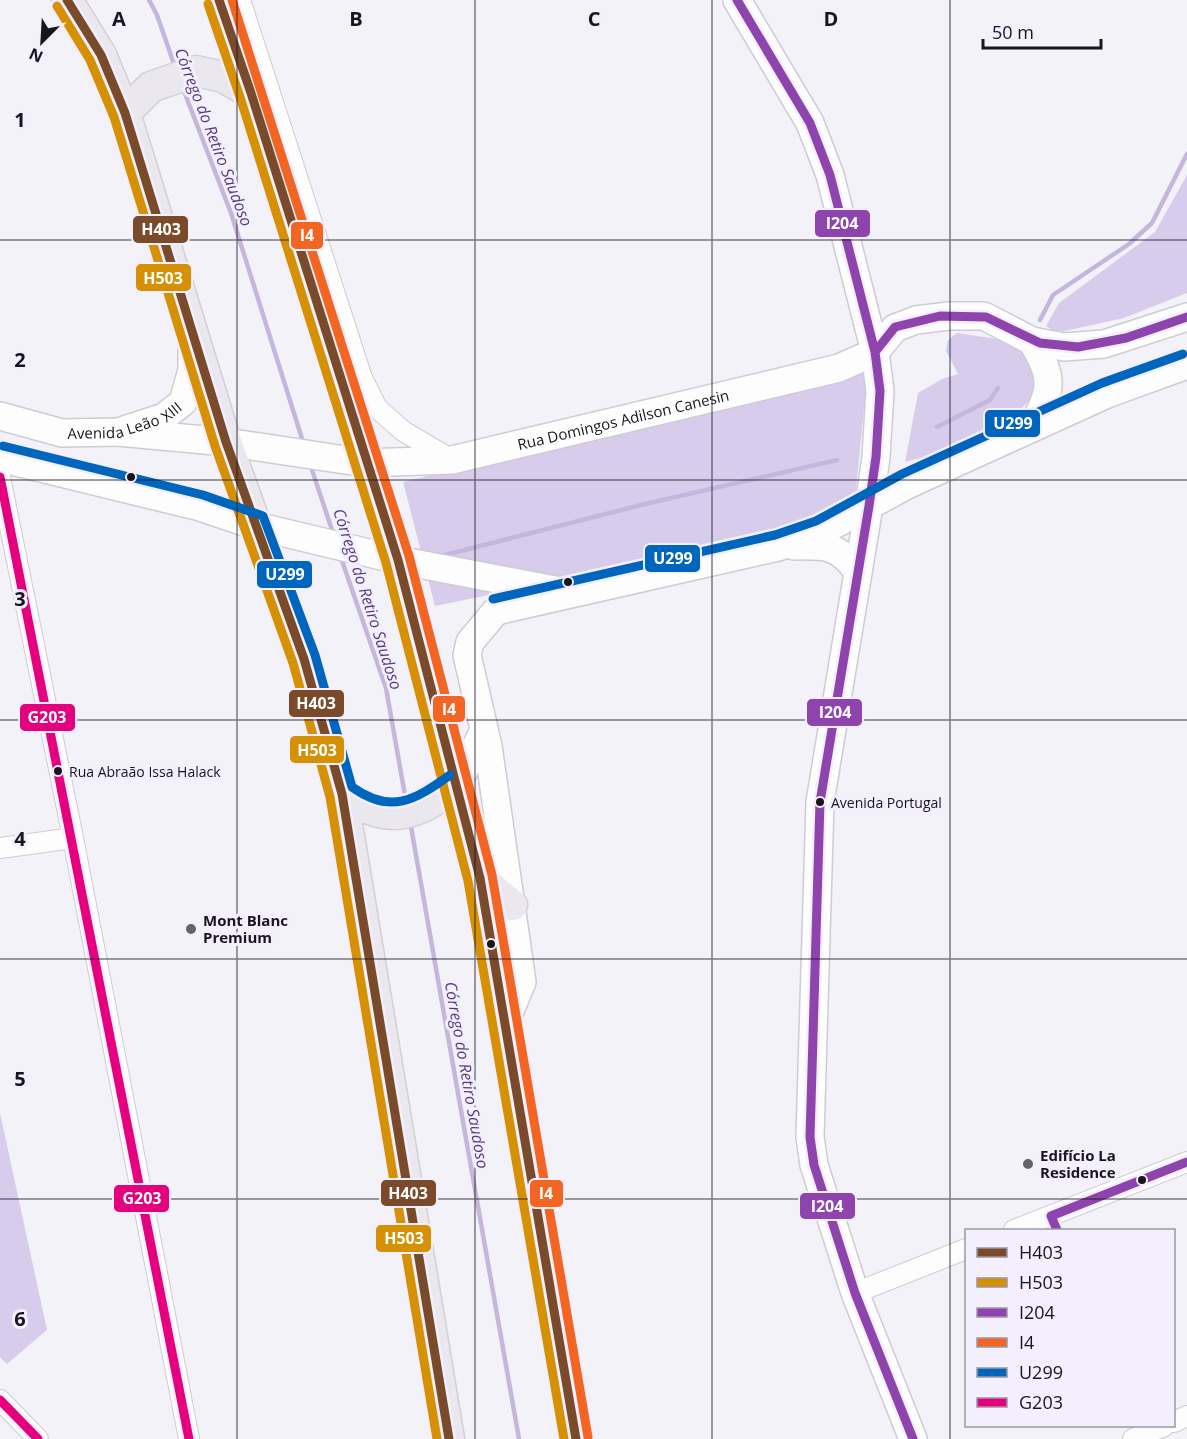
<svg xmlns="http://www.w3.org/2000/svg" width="1187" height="1439" viewBox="0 0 1187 1439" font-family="'Open Sans',sans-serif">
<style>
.forest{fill:#d8ccec}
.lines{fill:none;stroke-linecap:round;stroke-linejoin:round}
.stream{stroke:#c4b6dc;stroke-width:4.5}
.street-casing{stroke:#ceccd2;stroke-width:22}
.secondary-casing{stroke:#ceccd2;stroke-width:30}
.primary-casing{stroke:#d1d0d4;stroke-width:33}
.street{stroke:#fdfdfe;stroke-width:20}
.secondary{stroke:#fdfdfe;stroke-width:27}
.primary{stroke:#eae7ee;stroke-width:30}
.bus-1-casing{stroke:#f3effc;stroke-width:14}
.bus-2-casing{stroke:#f3effc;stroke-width:14}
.bus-3-casing{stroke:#f3effc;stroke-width:14}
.bus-4-casing{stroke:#f3effc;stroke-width:14}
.bus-5-casing{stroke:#f3effc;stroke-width:14}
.bus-6-casing{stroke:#f3effc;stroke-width:14}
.bus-1{stroke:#7a4b2a;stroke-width:9}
.bus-2{stroke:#d69004;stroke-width:9}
.bus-3{stroke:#8e44ad;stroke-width:9}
.bus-4{stroke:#f26522;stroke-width:9}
.bus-5{stroke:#0065bd;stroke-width:9}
.bus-6{stroke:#e5007d;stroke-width:9}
.grid{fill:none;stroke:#18151d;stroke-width:1.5;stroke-opacity:0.55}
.bus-dot{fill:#18151d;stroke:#f3effc;stroke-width:2}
.poi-dot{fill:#65626a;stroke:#f3effc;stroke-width:2}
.labels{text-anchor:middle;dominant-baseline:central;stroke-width:6;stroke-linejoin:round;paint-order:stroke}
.bus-label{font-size:14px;fill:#18151d;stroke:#f3effc;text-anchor:start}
.street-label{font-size:15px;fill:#18151d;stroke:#f3effc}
.poi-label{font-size:15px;font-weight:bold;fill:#18151d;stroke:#f3effc;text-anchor:start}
.water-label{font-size:16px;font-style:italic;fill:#563a7a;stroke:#f3effc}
.grid-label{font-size:20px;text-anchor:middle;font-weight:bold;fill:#18151d;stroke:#f3effc;stroke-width:6;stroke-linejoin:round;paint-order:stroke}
.line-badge{stroke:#f3effc;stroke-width:2}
.badge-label{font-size:16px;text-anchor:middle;font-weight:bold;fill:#fff}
</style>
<rect width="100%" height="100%" fill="#f4f2f9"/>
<path class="forest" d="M 1187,175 L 1187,293 L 1124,318 L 1056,333 L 1046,326 L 1059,303 L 1155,232 Z
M 957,333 L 1004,340 L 1030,357 L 1038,381 C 1034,389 1031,400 1024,406 C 998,429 939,454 905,462 L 918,393 L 942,379 L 958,374 L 946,351 L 948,340 Z
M 868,367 L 855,500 L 785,535 L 435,606 L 403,482 Z
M 0,1113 L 47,1330 L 7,1364 L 0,1357 Z"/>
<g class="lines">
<path class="stream" d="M 149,0 L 157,15 L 175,67
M 182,86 L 231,213 L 304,445
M 1040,320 L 1053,295 L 1129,244 L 1152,223 L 1187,154
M 937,427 L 990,400 L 998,388
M 310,464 L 334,536
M 340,555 L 386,688 L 406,801
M 437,557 L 645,504 L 837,460
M 410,821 L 519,1439"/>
<defs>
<path id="street" d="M 240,0 L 362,378 L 377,408 L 403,431 L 452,460
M 0,477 L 73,838 L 189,1439
M 0,848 L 73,838
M 1014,1230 L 1187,1162
M 855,1293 L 966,1249
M 0,1400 L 38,1439
M 1174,1422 L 1187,1416
M 1133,1439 L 1164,1426"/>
<g id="secondary">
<path d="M 737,0 L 810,123 L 830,175 L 875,352 L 880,391 L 876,457 L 869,506 L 820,802 L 810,1137 L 814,1165 L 855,1293 L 913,1439"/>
<path d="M 1032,341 C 1054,379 1053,388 1032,427"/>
<path id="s1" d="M 0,416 L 62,433 L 118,432 L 164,417 L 183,402 L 192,370 L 192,342"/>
<path id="s2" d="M 118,432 L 226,442 L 365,463 L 452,460 L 839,368 L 875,352 L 895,328 L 916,320 L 949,316 L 984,316 L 1032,341 L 1064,347 L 1104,344 L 1187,317"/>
<path d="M 0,458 L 200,507 L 256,526 L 398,560 L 560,591"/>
<path d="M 794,546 C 825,545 839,545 858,572"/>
<path d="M 457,785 L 484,730"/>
<path d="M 504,1025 L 522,982 L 488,746 L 467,655 L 470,642 L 496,611 L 778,547 L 821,532 L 907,485 L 1107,394 L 1187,365"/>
</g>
<path id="primary" d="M 67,0 L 101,55 L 125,113 L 226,442 L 304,659 L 342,794 L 449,1439
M 219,0 L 251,93 L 398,560 L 480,878 L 576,1439
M 125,113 L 151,87 L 196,71 L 223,77 L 251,93
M 342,794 C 387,826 415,817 457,785
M 480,878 L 512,905"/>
</defs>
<use href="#street" class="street-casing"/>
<use href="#secondary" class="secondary-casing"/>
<use href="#primary" class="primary-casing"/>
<use href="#street" class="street"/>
<use href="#secondary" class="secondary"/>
<use href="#primary" class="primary"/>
<defs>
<path id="bus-1" d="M 67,0 L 101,55 L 125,113 L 226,442 L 304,659 L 342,794 L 449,1439
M 219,0 L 251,93 L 398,560 L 480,878 L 576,1439"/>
<path id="bus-2" d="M 208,4 L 240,97 L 386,563 L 468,881 L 564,1439
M 57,6 L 90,60 L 114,117 L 215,446 L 293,663 L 330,797 L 437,1439"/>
<path id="bus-3" d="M 737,0 L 810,123 L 830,175 L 875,352 L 880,391 L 876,457 L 869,506 L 820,802 L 810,1137 L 814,1165 L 855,1293 L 913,1439
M 875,352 L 895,327 L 940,316 L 986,317 L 1040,343 L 1078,347 L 1126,338 L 1187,317
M 1057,1230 L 1051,1216 L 1187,1162"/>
<path id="bus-4" d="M 232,0 L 409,556 L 492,875 L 588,1437"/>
<path id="bus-5" d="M 3,446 L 203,495 L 263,516 L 315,655 L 352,787 C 391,815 415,800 450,775
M 493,599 L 775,535 L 816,521 L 902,474 L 1102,383 L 1183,354"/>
<path id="bus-6" d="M 0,477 L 189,1439
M 0,1400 L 38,1439"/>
</defs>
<use href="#bus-1" class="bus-1-casing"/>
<use href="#bus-2" class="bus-2-casing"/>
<use href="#bus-3" class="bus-3-casing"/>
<use href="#bus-4" class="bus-4-casing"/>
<use href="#bus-5" class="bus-5-casing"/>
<use href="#bus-6" class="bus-6-casing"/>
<use href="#bus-1" class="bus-1"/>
<use href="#bus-2" class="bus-2"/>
<use href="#bus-3" class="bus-3"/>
<use href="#bus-4" class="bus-4"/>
<use href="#bus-5" class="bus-5"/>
<use href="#bus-6" class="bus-6"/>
</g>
<path class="grid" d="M 237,0 L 237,1439M 475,0 L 475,1439M 712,0 L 712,1439M 950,0 L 950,1439M 0,240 L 1187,240M 0,480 L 1187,480M 0,720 L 1187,720M 0,959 L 1187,959M 0,1199 L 1187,1199"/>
<g class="bus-dot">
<circle cx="131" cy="477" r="5"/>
<circle cx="568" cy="582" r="5"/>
<circle cx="58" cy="771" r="5"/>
<circle cx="820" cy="802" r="5"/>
<circle cx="491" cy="944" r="5"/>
<circle cx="1142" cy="1180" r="5"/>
</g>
<g class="poi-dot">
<circle cx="191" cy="929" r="6"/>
<circle cx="1028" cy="1164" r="6"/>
</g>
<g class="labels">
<g class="bus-label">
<text x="69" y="771">Rua Abraão Issa Halack</text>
<text x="831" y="802">Avenida Portugal</text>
</g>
<g class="street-label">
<text stroke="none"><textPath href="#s1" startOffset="129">Avenida Leão XIII</textPath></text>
<text stroke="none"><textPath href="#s2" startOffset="512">Rua Domingos Adilson Canesin</textPath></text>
</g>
<g class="poi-label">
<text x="203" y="920">Mont Blanc<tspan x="203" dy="17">Premium</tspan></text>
<text x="1040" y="1155">Edifício La<tspan x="1040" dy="17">Residence</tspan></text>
</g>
<g class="water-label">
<text transform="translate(214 137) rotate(69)">Córrego do Retiro Saudoso</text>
<text transform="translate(368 599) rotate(72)">Córrego do Retiro Saudoso</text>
<text transform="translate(467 1075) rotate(80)">Córrego do Retiro Saudoso</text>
</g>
</g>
<g class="grid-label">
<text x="119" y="26">A</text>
<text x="356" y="26">B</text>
<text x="594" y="26">C</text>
<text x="831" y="26">D</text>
<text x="20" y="127">1</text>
<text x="20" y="367">2</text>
<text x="20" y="606">3</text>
<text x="20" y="846">4</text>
<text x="20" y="1086">5</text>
<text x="20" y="1326">6</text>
</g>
<g class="line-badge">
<rect x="814" y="209" width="57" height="29" rx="6" fill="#8e44ad"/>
<rect x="132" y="215" width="57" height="29" rx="6" fill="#7a4b2a"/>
<rect x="290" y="221" width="34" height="29" rx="6" fill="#f26522"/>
<rect x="135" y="263" width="57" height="29" rx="6" fill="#d69004"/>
<rect x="984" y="409" width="57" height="29" rx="6" fill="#0065bd"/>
<rect x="644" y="544" width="57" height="29" rx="6" fill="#0065bd"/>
<rect x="256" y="560" width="57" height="29" rx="6" fill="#0065bd"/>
<rect x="288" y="689" width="57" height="29" rx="6" fill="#7a4b2a"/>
<rect x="432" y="695" width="34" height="28" rx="6" fill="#f26522"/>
<rect x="806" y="698" width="57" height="29" rx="6" fill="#8e44ad"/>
<rect x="19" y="703" width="57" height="29" rx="6" fill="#e5007d"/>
<rect x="289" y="735" width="56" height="29" rx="6" fill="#d69004"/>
<rect x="380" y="1179" width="57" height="28" rx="6" fill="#7a4b2a"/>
<rect x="529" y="1179" width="35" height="29" rx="6" fill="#f26522"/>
<rect x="113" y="1184" width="57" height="29" rx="6" fill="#e5007d"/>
<rect x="799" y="1192" width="57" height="28" rx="6" fill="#8e44ad"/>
<rect x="375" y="1224" width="57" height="29" rx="6" fill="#d69004"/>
</g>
<g class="badge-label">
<text x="842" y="229">I204</text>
<text x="161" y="235">H403</text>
<text x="307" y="241">I4</text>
<text x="163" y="284">H503</text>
<text x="1013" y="429">U299</text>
<text x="673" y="564">U299</text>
<text x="285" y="580">U299</text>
<text x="316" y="709">H403</text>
<text x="449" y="715">I4</text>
<text x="835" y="718">I204</text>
<text x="47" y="723">G203</text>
<text x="317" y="756">H503</text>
<text x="408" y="1199">H403</text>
<text x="546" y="1199">I4</text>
<text x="142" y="1204">G203</text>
<text x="827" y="1212">I204</text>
<text x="404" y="1244">H503</text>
</g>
<rect x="965" y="1229" width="210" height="198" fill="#f3effc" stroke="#9b98a3" stroke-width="1.5"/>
<rect x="977" y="1248" width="30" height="9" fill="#7a4b2a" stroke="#9b98a3" stroke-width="1.5"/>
<text x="1019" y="1259" font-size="18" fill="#18151d">H403</text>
<rect x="977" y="1278" width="30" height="9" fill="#d69004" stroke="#9b98a3" stroke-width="1.5"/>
<text x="1019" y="1289" font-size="18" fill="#18151d">H503</text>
<rect x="977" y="1308" width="30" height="9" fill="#8e44ad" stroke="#9b98a3" stroke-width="1.5"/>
<text x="1019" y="1319" font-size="18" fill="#18151d">I204</text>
<rect x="977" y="1338" width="30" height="9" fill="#f26522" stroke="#9b98a3" stroke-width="1.5"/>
<text x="1019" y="1349" font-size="18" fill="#18151d">I4</text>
<rect x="977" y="1368" width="30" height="9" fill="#0065bd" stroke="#9b98a3" stroke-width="1.5"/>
<text x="1019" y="1379" font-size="18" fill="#18151d">U299</text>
<rect x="977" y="1398" width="30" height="9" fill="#e5007d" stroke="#9b98a3" stroke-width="1.5"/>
<text x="1019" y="1409" font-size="18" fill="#18151d">G203</text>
<g transform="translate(42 42) rotate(204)" stroke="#f3effc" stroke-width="4.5" paint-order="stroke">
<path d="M0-4.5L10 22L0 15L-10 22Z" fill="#18151d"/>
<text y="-9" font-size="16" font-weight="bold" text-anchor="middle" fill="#18151d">N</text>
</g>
<path d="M983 39v9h118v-9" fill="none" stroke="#18151d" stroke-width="3"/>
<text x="992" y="39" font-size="18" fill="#18151d" stroke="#f3effc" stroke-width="4.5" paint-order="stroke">50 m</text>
</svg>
